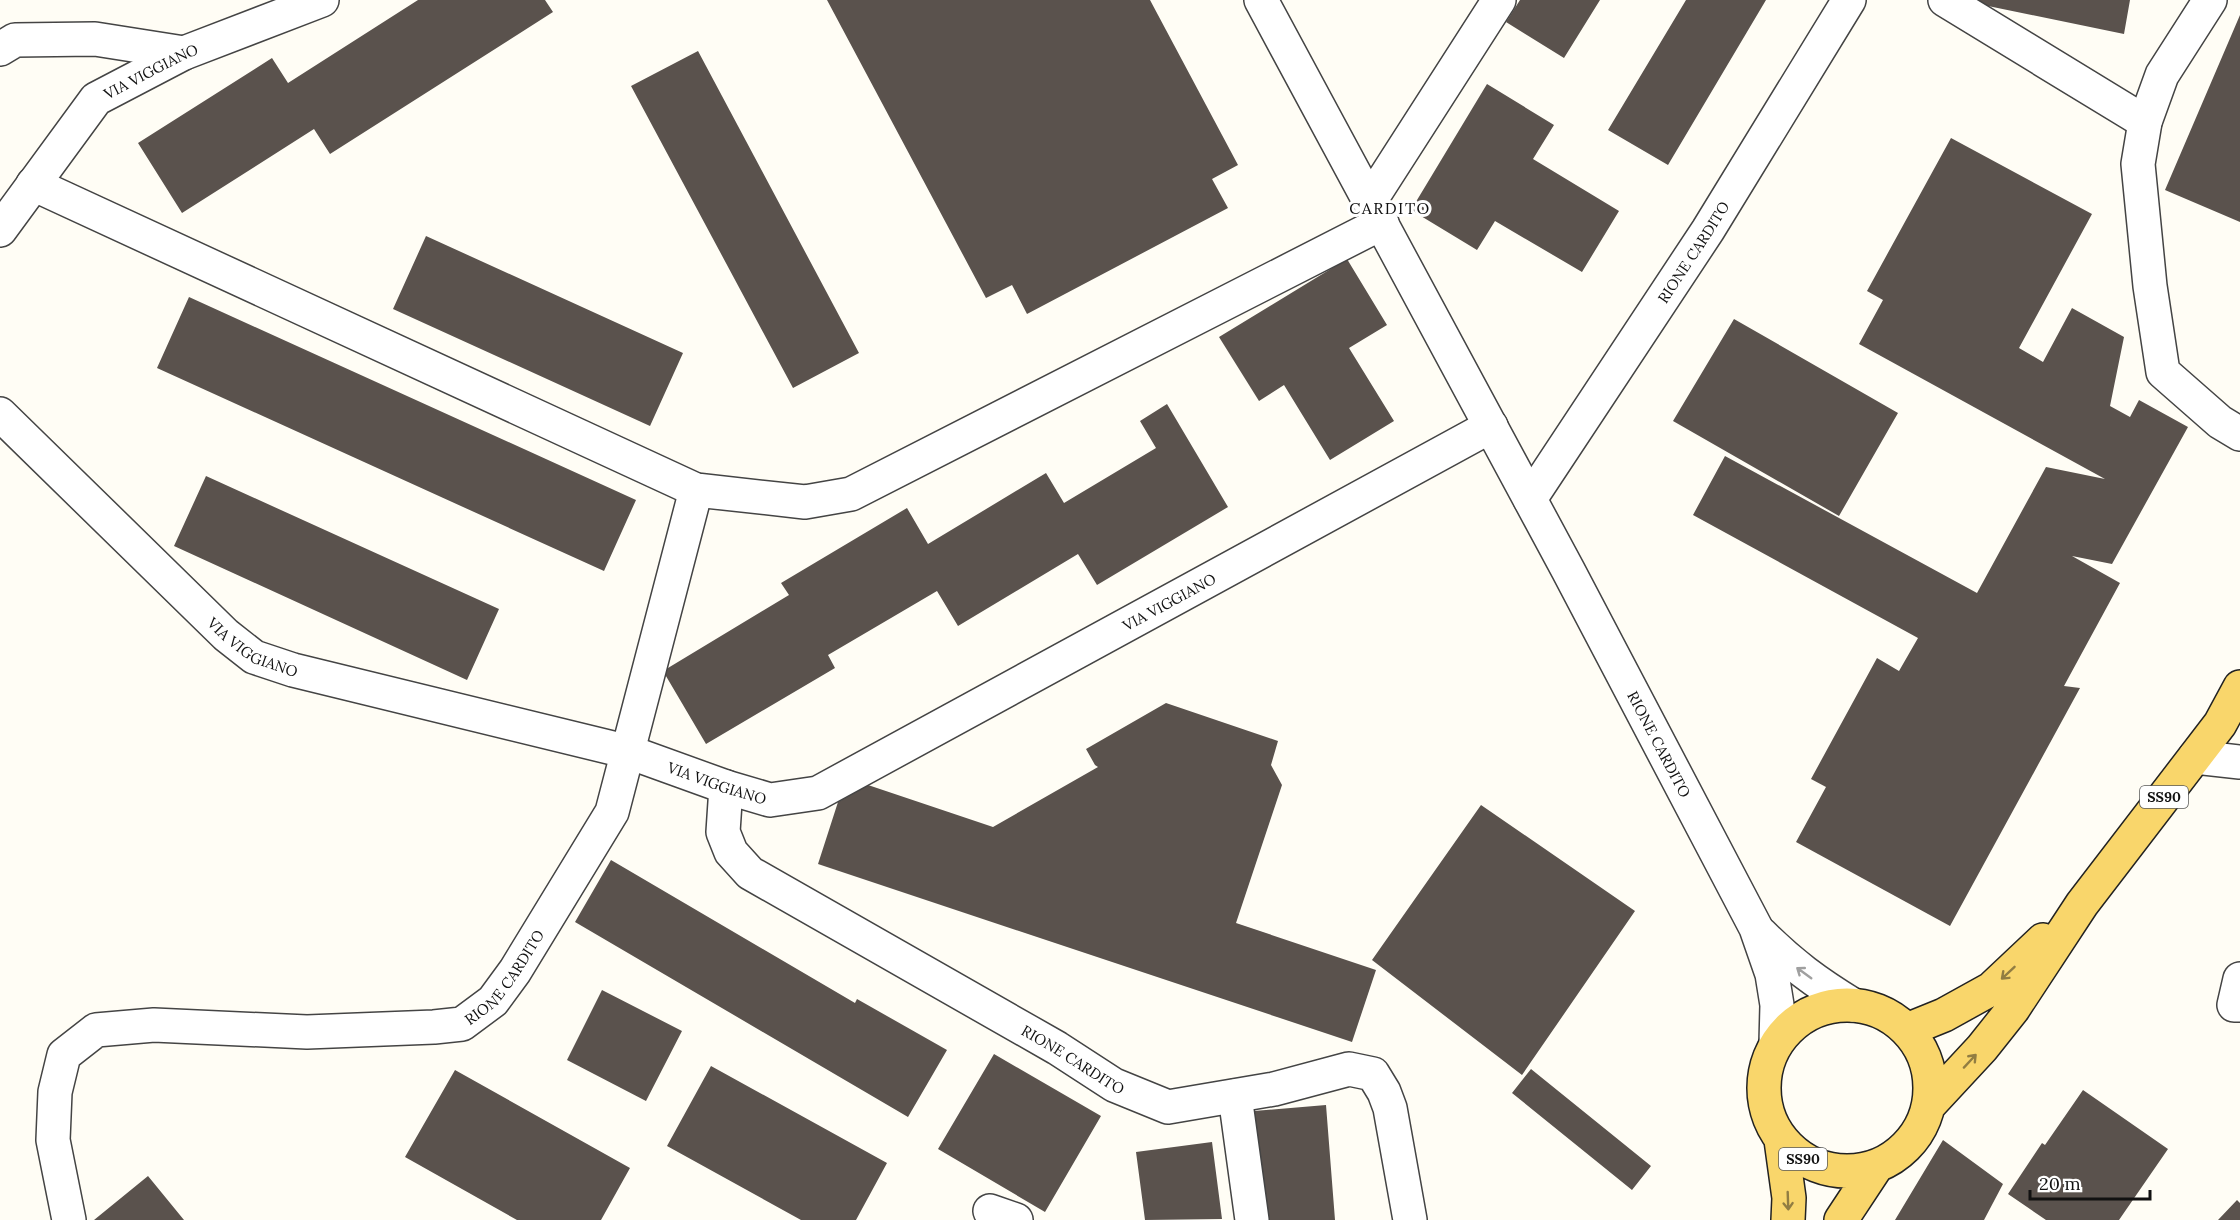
<svg xmlns="http://www.w3.org/2000/svg" width="2240" height="1220" viewBox="0 0 2240 1220" font-family="Lora,serif">
<style>
.building{fill:#5a524d}
.lines{fill:none;stroke-linecap:round;stroke-linejoin:round}
.minor-casing{stroke:#444;stroke-width:36}
.major-casing{stroke:#222;stroke-width:36}
.minor{stroke:#fff;stroke-width:33}
.major{stroke:#f9d66b;stroke-width:33}
.oneway{stroke:#a0a0a0}
.oneway2{stroke:#917d42}
.labels{text-anchor:middle;dominant-baseline:central;stroke-width:6;stroke-linejoin:round;paint-order:stroke}
.shield{fill:#fff;stroke:#585858;stroke-width:1.5}
.shield-label{font-size:14px;font-weight:bold;fill:#111}
.street-label{font-size:15px;fill:#111;stroke:#fff}
.neighbourhood-label{font-size:16px;letter-spacing:1.5px;fill:#111;stroke:#fff}
</style>
<rect width="100%" height="100%" fill="#fffdf5"/>
<path class="building" d="M 418,0 L 545,0 L 553,12 L 330,154 L 314,129 L 182,213 L 138,143 L 272,58 L 288,83 Z
M 827,0 L 1150,0 L 1238,165 L 1212,179 L 1228,208 L 1027,314 L 1012,285 L 986,298 Z
M 1520,0 L 1600,0 L 1564,58 L 1506,22 Z
M 1686,0 L 1766,0 L 1668,165 L 1608,130 Z
M 1959,0 L 2130,0 L 2124,34 Z
M 2240,15 L 2240,222 L 2165,190 Z
M 698,51 L 859,353 L 793,388 L 631,86 Z
M 1487,84 L 1554,125 L 1533,159 L 1619,211 L 1582,272 L 1495,221 L 1477,250 L 1411,210 Z
M 1951,138 L 2092,214 L 2019,348 L 2043,362 L 2072,308 L 2124,337 L 2110,406 L 2130,417 L 2139,400 L 2188,427 L 2112,564 L 2072,556 L 2120,583 L 2064,686 L 2080,688 L 1950,926 L 1796,842 L 1826,787 L 1811,779 L 1877,658 L 1899,671 L 1918,638 L 1693,515 L 1725,456 L 1977,593 L 2046,467 L 2105,479 L 1859,344 L 1883,300 L 1867,291 Z
M 426,236 L 683,353 L 650,426 L 393,309 Z
M 1347,259 L 1387,325 L 1349,348 L 1394,421 L 1330,460 L 1284,385 L 1259,401 L 1219,337 Z
M 189,297 L 636,500 L 604,571 L 157,368 Z
M 1734,319 L 1898,413 L 1839,516 L 1673,421 Z
M 1167,404 L 1228,507 L 1097,585 L 1078,554 L 958,626 L 937,591 L 828,655 L 835,668 L 706,744 L 663,671 L 789,595 L 781,583 L 907,508 L 928,544 L 1046,473 L 1064,503 L 1156,448 L 1140,421 Z
M 206,476 L 499,609 L 467,680 L 174,546 Z
M 1166,703 L 1278,741 L 1271,765 L 1282,785 L 1236,923 L 1376,970 L 1352,1042 L 818,864 L 838,802 L 868,785 L 993,827 L 1098,767 L 1095,765 L 1086,749 Z
M 1481,805 L 1635,911 L 1522,1075 L 1372,960 Z
M 611,860 L 855,1003 L 857,999 L 947,1050 L 908,1117 L 575,922 Z
M 602,990 L 682,1031 L 646,1101 L 567,1060 Z
M 994,1054 L 1101,1116 L 1045,1212 L 938,1149 Z
M 711,1066 L 887,1163 L 856,1220 L 801,1220 L 667,1146 Z
M 1531,1069 L 1651,1166 L 1632,1190 L 1512,1093 Z
M 455,1070 L 630,1168 L 601,1220 L 517,1220 L 405,1157 Z
M 2083,1090 L 2168,1149 L 2119,1220 L 2046,1220 L 2008,1194 L 2042,1143 L 2045,1145 Z
M 1326,1105 L 1335,1220 L 1264,1220 L 1254,1111 Z
M 1943,1140 L 2003,1184 L 1984,1220 L 1895,1220 Z
M 1212,1142 L 1222,1219 L 1145,1220 L 1136,1152 Z
M 148,1176 L 184,1220 L 94,1220 Z
M 2237,1200 L 2240,1203 L 2240,1220 L 2218,1220 Z"/>
<g class="lines">
<defs>
<g id="minor">
<path id="s1" d="M 1261,0 L 1568,570 L 1756,928 L 1772,974 L 1777,1005 L 1776,1043"/>
<path d="M 1945,0 L 2145,122"/>
<path d="M 2210,0 L 2162,75 L 2145,122 L 2138,164 L 2150,286 L 2163,372 L 2220,422 L 2240,434"/>
<path d="M 0,49 L 15,40 L 95,39 L 184,53"/>
<path d="M 33,184 L 696,490 L 805,502 L 851,494 L 1382,223"/>
<path d="M 1370,201 L 1499,0"/>
<path id="s2" d="M 0,230 L 96,99 L 184,53 L 322,0"/>
<path id="s3" d="M 0,414 L 226,635 L 254,657 L 293,670 L 629,752 L 726,787 L 770,800 L 818,793 L 1491,426"/>
<path id="s4" d="M 1530,499 L 1708,230 L 1849,0"/>
<path d="M 2195,757 L 2240,762"/>
<path id="s5" d="M 726,787 L 723,832 L 731,852 L 750,873 L 1057,1048 L 1114,1085 L 1168,1107 L 1274,1089 L 1349,1069 L 1373,1074 L 1384,1092 L 1390,1108 L 1410,1220"/>
<path d="M 1761,934 C 1791,964 1817,983 1853,1005"/>
<path d="M 2240,979 L 2234,1005 L 2240,1005"/>
<path d="M 1235,1096 L 1252,1220"/>
<path d="M 990,1211 L 1016,1220"/>
<path id="s6" d="M 69,1220 L 53,1140 L 55,1092 L 64,1055 L 96,1030 L 154,1025 L 307,1032 L 434,1027 L 462,1024 L 493,1001 L 515,971 L 612,812 L 696,490"/>
</g>
<path id="major" d="M1764 1088a83 83 0 1 1 166 0a83 83 0 1 1-166 0Z
M 1907,1030 L 1944,1015 L 1991,989 L 2043,940
M 1930,1104 L 1982,1048 L 2013,1009 L 2082,904 L 2220,724 L 2240,687
M 1781,1140 L 1789,1198 L 1788,1220
M 1841,1220 L 1876,1167"/>
</defs>
<use href="#minor" class="minor-casing"/>
<use href="#major" class="major-casing"/>
<use href="#minor" class="minor"/>
<use href="#major" class="major"/>
</g>
<defs><path id="oneway-shaft" d="M-6 0H5M1.5-3L5.5 0L1.5 3" fill="none" stroke-width="1.6" stroke-linecap="round" stroke-linejoin="round" transform="scale(1.5)"/></defs>
<use class="oneway" href="#oneway-shaft" transform="translate(1804 973) rotate(-144)"/>
<g class="oneway2">
<use href="#oneway-shaft" transform="translate(2008 973) rotate(137)"/>
<use href="#oneway-shaft" transform="translate(1970 1061) rotate(-47)"/>
<use href="#oneway-shaft" transform="translate(1788 1201) rotate(88)"/>
</g>
<g class="labels">
<g class="shield">
<rect x="2140" y="786" width="48" height="22" rx="4.5"/>
<rect x="1779" y="1148" width="48" height="22" rx="4.5"/>
</g>
<g class="shield-label">
<text x="2164" y="797">SS90</text>
<text x="1803" y="1159">SS90</text>
</g>
<g class="street-label">
<text stroke="none"><textPath href="#s2" startOffset="224">VIA VIGGIANO</textPath></text>
<text stroke="none"><textPath href="#s4" startOffset="296">RIONE CARDITO</textPath></text>
<text stroke="none"><textPath href="#s3" startOffset="1336">VIA VIGGIANO</textPath></text>
<text stroke="none"><textPath href="#s3" startOffset="346">VIA VIGGIANO</textPath></text>
<text stroke="none"><textPath href="#s1" startOffset="844">RIONE CARDITO</textPath></text>
<text stroke="none"><textPath href="#s3" startOffset="832">VIA VIGGIANO</textPath></text>
<text stroke="none"><textPath href="#s6" startOffset="639">RIONE CARDITO</textPath></text>
<text stroke="none"><textPath href="#s5" startOffset="468">RIONE CARDITO</textPath></text>
</g>
<g class="neighbourhood-label">
<text x="1390" y="208">CARDITO</text>
</g>
</g>
<path d="M2030 1190v9h120v-9" fill="none" stroke="#111111" stroke-width="3"/>
<text x="2039" y="1190" font-size="18" fill="#111111" stroke="#ffffff" stroke-width="4.5" paint-order="stroke">20 m</text>
</svg>
